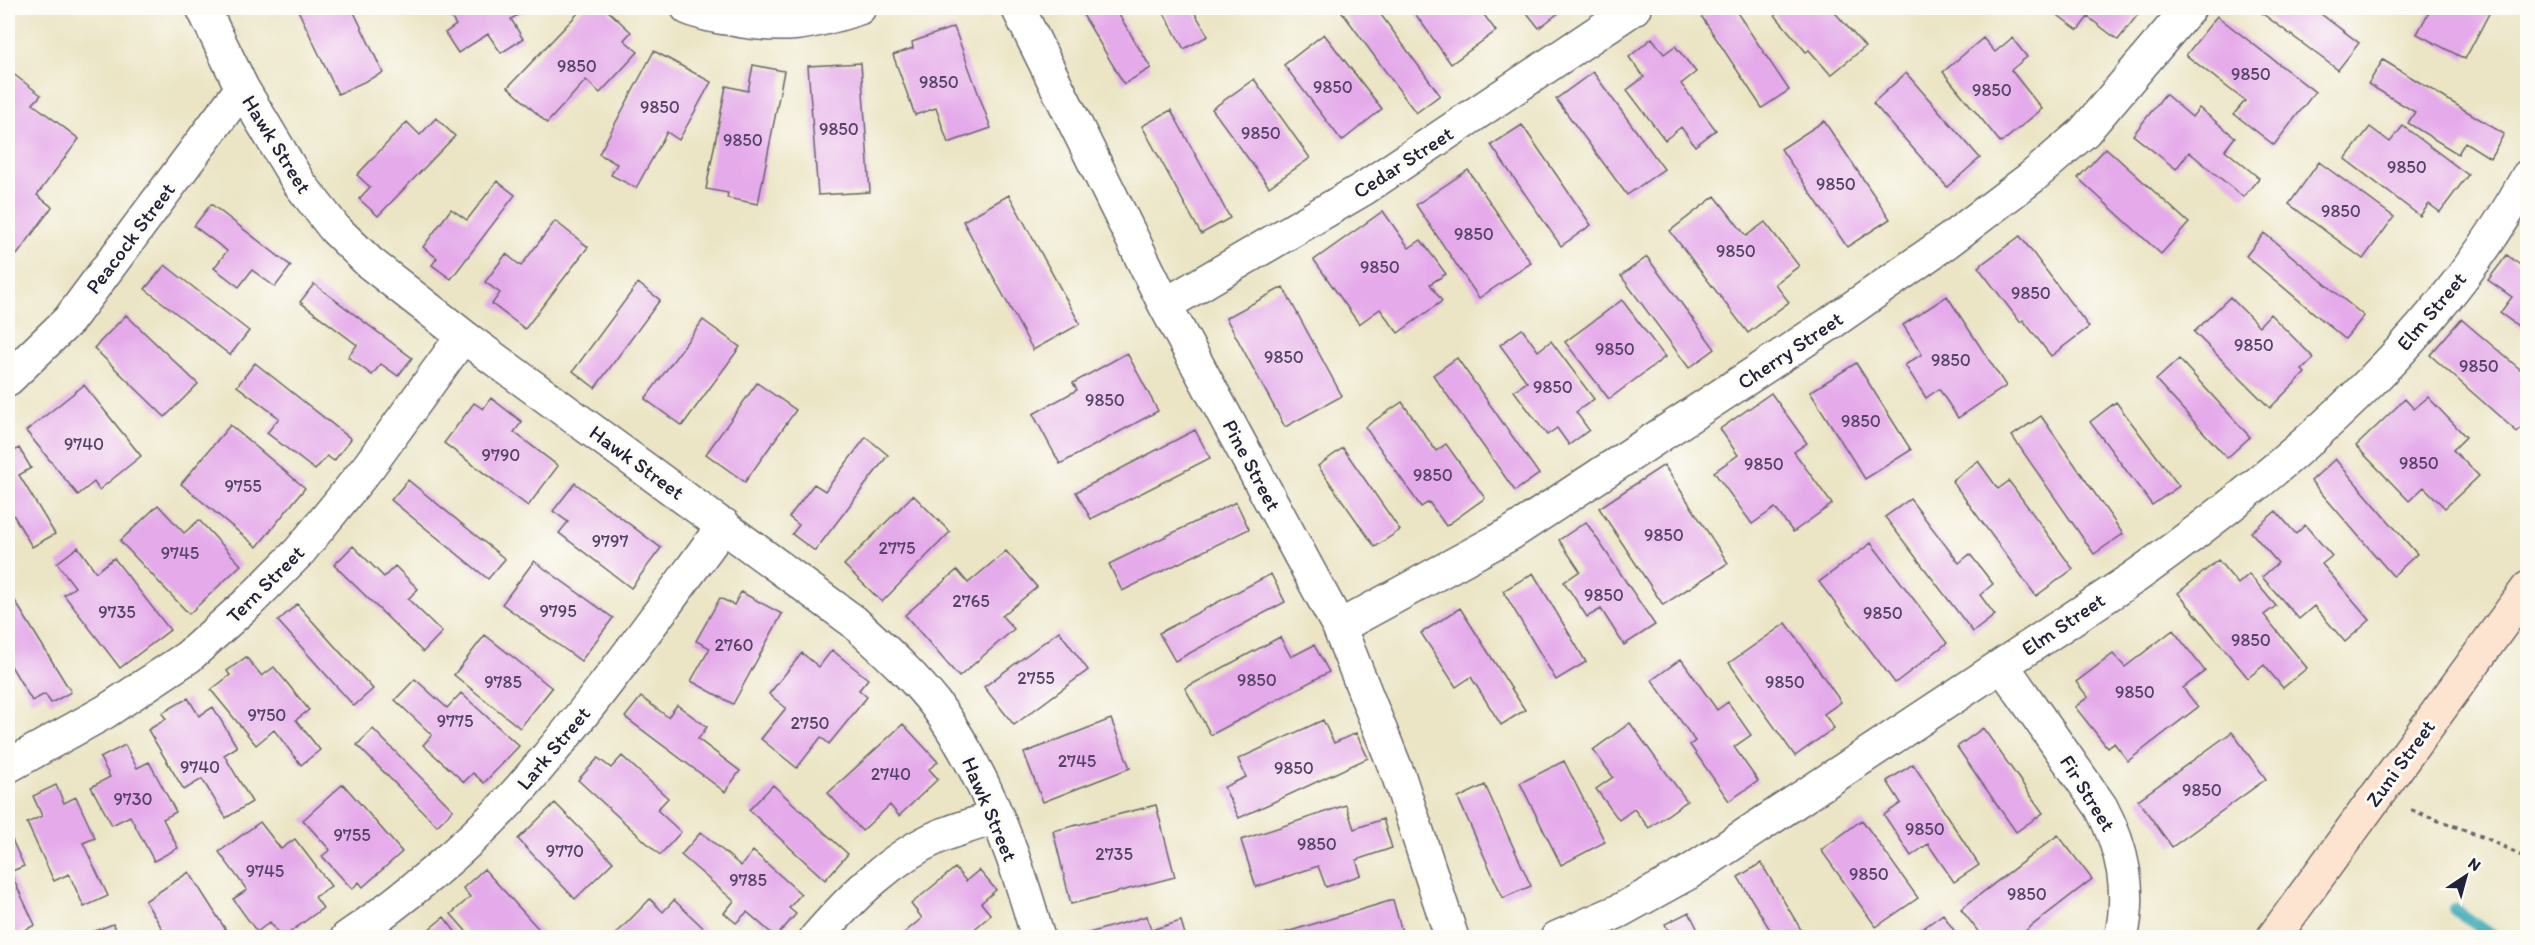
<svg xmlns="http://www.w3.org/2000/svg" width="2535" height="945" viewBox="0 0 2535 945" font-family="Itim,sans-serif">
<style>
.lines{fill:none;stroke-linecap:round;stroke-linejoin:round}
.stream{stroke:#3aaab8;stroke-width:12}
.building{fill:#e5aaea}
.street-casing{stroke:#68666b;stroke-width:36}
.secondary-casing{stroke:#68666b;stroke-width:36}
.path{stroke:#68666b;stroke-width:4;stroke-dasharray:4.5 4.5;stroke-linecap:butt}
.street{stroke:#fff;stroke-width:33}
.secondary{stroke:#fde4d1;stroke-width:33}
.labels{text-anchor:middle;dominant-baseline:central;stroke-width:6;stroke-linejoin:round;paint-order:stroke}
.number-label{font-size:18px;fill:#534467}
.street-label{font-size:21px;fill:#22223b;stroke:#fdfcf7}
</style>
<rect width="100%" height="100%" fill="#fdfcf7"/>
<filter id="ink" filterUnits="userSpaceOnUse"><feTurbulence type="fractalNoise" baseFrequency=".0167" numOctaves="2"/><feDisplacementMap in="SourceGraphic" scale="12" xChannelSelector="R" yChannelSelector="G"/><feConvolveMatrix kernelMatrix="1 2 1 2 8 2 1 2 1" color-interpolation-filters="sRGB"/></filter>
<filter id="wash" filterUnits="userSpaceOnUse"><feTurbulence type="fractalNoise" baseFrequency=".008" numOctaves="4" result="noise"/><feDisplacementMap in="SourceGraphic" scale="24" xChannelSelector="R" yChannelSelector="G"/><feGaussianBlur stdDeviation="1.35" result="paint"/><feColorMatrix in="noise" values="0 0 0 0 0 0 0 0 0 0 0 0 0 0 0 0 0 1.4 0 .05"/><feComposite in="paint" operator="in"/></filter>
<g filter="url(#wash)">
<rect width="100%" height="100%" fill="#ebe5c5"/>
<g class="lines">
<path class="stream" d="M 2454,909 L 2496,938"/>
</g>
<g id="blocks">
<path class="building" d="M 297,8 L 352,8 L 383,73 L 338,94 Z
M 451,8 L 529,8 L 511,19 L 523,39 L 501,53 L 488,34 L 458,53 L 445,33 L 456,25 L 446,10 Z
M 583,8 L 605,8 L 631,32 L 624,40 L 638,52 L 600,93 L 586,80 L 547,123 L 508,87 Z
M 1079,8 L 1115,8 L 1151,68 L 1124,84 Z
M 1161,8 L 1192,8 L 1208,36 L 1184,49 Z
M 1339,8 L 1376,8 L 1440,95 L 1416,113 Z
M 1411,8 L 1479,8 L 1496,31 L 1451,64 Z
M 1523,8 L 1565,8 L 1539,28 Z
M 1696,8 L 1734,8 L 1789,90 L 1762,108 Z
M 1769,8 L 1831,8 L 1865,47 L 1831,75 L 1809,50 L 1806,52 Z
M 2048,8 L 2143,8 L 2118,40 L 2088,17 L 2078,30 Z
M 2255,8 L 2313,8 L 2359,43 L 2338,70 Z
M 2431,8 L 2492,8 L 2465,59 L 2417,34 Z
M 2217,16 L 2315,92 L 2274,145 L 2234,114 L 2245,101 L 2186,55 Z
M 954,27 L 991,128 L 948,143 L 936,108 L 915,115 L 893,55 L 913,48 L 912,42 Z
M 1324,34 L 1382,109 L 1342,141 L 1284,65 Z
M 1652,38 L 1664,54 L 1675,46 L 1696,72 L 1681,84 L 1716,130 L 1695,146 L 1681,127 L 1665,140 L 1627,90 L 1644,77 L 1629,57 Z
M 1983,38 L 1995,52 L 2012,38 L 2027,57 L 2011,70 L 2042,109 L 2001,143 L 1943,72 Z
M 654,51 L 711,82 L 679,140 L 667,132 L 636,188 L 611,175 L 617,164 L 599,154 Z
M 2383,60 L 2504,134 L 2490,158 L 2465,142 L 2458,154 L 2408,123 L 2415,112 L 2368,84 Z
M 861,63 L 870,192 L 818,195 L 808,66 Z
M 753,65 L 784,71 L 758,204 L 727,198 L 728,193 L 706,189 L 726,86 L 748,91 Z
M 8,70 L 41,95 L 33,104 L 79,139 L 37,195 L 52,207 L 17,255 L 8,247 Z
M 1593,72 L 1664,169 L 1627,195 L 1556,99 Z
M 1906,73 L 1980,158 L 1947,187 L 1873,103 Z
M 1254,79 L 1310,158 L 1269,187 L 1212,109 Z
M 2165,94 L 2192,117 L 2199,108 L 2235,137 L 2225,150 L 2259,178 L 2243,197 L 2189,152 L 2176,169 L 2133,135 Z
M 1171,110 L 1230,218 L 1201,234 L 1142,126 Z
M 436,118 L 455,136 L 378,216 L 359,199 L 370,187 L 357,175 L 407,122 L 420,135 Z
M 1824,121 L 1890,219 L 1847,247 L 1781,149 Z
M 1522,125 L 1591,225 L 1561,246 L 1491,145 Z
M 2403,126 L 2468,175 L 2440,212 L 2429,204 L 2420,216 L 2345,159 L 2370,127 L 2390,142 Z
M 2106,148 L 2189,223 L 2161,254 L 2078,178 Z
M 2319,162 L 2394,217 L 2363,259 L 2289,204 Z
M 1468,170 L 1531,263 L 1479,298 L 1416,205 Z
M 497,181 L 515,195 L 451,279 L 432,265 L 437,258 L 423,247 L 451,209 L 467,220 Z
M 1009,195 L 1080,324 L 1033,350 L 963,221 Z
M 1715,196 L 1746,236 L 1765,222 L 1799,266 L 1775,284 L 1789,302 L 1748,333 L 1670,231 Z
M 211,204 L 291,266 L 275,287 L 252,270 L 239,287 L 214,268 L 227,251 L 194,226 Z
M 1383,211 L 1409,248 L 1421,240 L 1446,274 L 1430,284 L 1442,301 L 1398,333 L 1380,309 L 1359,324 L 1314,260 Z
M 555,221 L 588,247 L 525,329 L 492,304 L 500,293 L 485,282 L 506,254 L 521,266 Z
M 2264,233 L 2364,316 L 2345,339 L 2246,256 Z
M 2020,236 L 2089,327 L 2051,356 L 2023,320 L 2020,322 L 1978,267 Z
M 2507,255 L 2528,271 L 2528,333 L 2500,313 L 2512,297 L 2488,280 Z
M 1647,257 L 1715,349 L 1689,368 L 1621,276 Z
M 165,265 L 249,331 L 230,355 L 145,289 Z
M 638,283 L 660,300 L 595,388 L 573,371 Z
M 314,284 L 412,358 L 398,376 L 381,364 L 372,375 L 348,357 L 357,345 L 300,302 Z
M 1283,287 L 1342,396 L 1285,427 L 1226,318 Z
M 1947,296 L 2006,386 L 1958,418 L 1939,389 L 1926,398 L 1905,365 L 1922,354 L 1903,325 Z
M 2230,297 L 2259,326 L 2270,314 L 2314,358 L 2302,370 L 2305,373 L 2270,408 L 2194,332 Z
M 1622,300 L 1665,357 L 1609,399 L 1565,342 Z
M 126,315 L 198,384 L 165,417 L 94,348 Z
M 2461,319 L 2528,376 L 2528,420 L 2517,432 L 2430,355 Z
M 703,320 L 740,347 L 682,426 L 645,399 Z
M 1522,329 L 1538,351 L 1551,341 L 1594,399 L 1576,412 L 1589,430 L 1569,445 L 1557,428 L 1547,435 L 1514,391 L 1527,382 L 1500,345 Z
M 1127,353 L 1158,411 L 1060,464 L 1033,414 L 1077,390 L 1073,383 Z
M 1457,358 L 1539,474 L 1515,491 L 1433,375 Z
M 2179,359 L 2250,437 L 2227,458 L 2156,380 Z
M 255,363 L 351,439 L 334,461 L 327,456 L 315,470 L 267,433 L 279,418 L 237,386 Z
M 1856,363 L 1911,450 L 1865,479 L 1810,392 Z
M 757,383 L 796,410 L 745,482 L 706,454 Z
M 84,385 L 141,456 L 99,490 L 94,482 L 78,495 L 26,431 Z
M 1771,393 L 1807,443 L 1794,452 L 1832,504 L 1793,532 L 1775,508 L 1752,524 L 1714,472 L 1738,455 L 1720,429 Z
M 2428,397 L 2466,437 L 2453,450 L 2479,476 L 2445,508 L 2424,487 L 2409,501 L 2356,446 L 2405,399 L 2414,409 Z
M 491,398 L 522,422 L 514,432 L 558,466 L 528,506 L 444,443 L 474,403 L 483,409 Z
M 1402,402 L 1436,451 L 1446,444 L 1485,498 L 1446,526 L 1429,502 L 1421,507 L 1365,427 Z
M 2116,402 L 2179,486 L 2152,505 L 2090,422 Z
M 2041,416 L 2123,534 L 2094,554 L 2012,436 Z
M 230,425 L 305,488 L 257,547 L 181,484 Z
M 1195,430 L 1210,458 L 1091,519 L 1076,492 Z
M 866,437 L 888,455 L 815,551 L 792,534 L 799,525 L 789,517 L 814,484 L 825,491 Z
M 19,448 L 31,468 L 19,475 L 55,534 L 32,547 L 8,506 L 8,455 Z
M 1343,448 L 1400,530 L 1375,547 L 1318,466 Z
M 2335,459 L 2417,554 L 2393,576 L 2311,481 Z
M 1978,461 L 1998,489 L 2009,481 L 2073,569 L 2036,596 L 1952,481 Z
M 1664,465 L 1728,563 L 1663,605 L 1599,508 Z
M 408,480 L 505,559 L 488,579 L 391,500 Z
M 575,483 L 661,548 L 631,588 L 559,533 L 568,522 L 553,511 Z
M 913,495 L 950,532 L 882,602 L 844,565 Z
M 1910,499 L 1959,563 L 1970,554 L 1993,584 L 1980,595 L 1995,615 L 1973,632 L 1885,517 Z
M 1236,502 L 1249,529 L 1122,591 L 1109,564 Z
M 158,505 L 184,533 L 199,520 L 241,565 L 189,614 L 120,541 Z
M 2276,511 L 2296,534 L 2305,525 L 2332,556 L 2322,564 L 2370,620 L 2345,642 L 2314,606 L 2299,619 L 2262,577 L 2278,563 L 2251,532 Z
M 1586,522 L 1655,625 L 1624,645 L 1601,609 L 1587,617 L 1564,582 L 1580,571 L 1559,540 Z
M 1871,543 L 1947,643 L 1895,683 L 1819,582 Z
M 353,546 L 384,577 L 395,566 L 418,589 L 408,599 L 442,632 L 423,652 L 334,565 Z
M 78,547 L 96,572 L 114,558 L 170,630 L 120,668 L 64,595 L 75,587 L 57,563 Z
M 1006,551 L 1037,587 L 1002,616 L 1014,629 L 959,677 L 905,615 L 957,570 L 968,583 Z
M 2218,560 L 2238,584 L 2249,574 L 2276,606 L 2264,615 L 2307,668 L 2283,688 L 2264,665 L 2248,678 L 2178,593 Z
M 534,561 L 613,618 L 581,661 L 502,604 Z
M 1533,573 L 1586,662 L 1556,680 L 1503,591 Z
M 1271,574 L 1285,602 L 1175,661 L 1159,633 Z
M 741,592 L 782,614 L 733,704 L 691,681 L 710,648 L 696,641 L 720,598 L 734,605 Z
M 12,596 L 71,692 L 51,703 L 45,694 L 32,701 L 8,661 L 8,647 L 14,643 L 8,633 L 8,598 Z
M 297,604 L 373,689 L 354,706 L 278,621 Z
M 1460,608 L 1525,710 L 1501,725 L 1471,677 L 1456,687 L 1421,633 Z
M 1786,623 L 1841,702 L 1824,714 L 1834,728 L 1795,756 L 1729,663 Z
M 2173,630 L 2205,671 L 2183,688 L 2198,707 L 2128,761 L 2114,743 L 2107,747 L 2075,707 L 2088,697 L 2076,682 L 2113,654 L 2125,667 Z
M 1059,631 L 1088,670 L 1014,725 L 984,687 Z
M 485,635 L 552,688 L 520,728 L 454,675 Z
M 1280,637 L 1291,657 L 1314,645 L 1329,672 L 1211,735 L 1185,688 Z
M 832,650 L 868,679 L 859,690 L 867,697 L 829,744 L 821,737 L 797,768 L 761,739 L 786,708 L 769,694 L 802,653 L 819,667 Z
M 246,657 L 262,676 L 274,667 L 309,710 L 296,720 L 320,750 L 301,765 L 274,730 L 256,745 L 211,690 L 230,675 L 227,671 Z
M 1681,659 L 1717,710 L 1728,702 L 1751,735 L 1734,747 L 1758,781 L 1729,801 L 1690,745 L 1695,741 L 1652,680 Z
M 415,679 L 447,708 L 461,693 L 519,746 L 484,783 L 473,773 L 464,782 L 423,745 L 432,735 L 395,700 Z
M 641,697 L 668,717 L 677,705 L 707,727 L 698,739 L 740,771 L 725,792 L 625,717 Z
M 188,698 L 199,716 L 213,707 L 237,747 L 224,755 L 252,802 L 226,818 L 202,779 L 184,790 L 148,730 L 166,719 L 162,713 Z
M 1111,719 L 1130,768 L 1043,802 L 1024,753 Z
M 1323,720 L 1334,743 L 1356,733 L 1368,758 L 1239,818 L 1224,787 L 1246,777 L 1238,759 Z
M 1630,723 L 1687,801 L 1649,828 L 1634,809 L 1619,820 L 1596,789 L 1613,777 L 1593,750 Z
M 903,724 L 938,762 L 929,769 L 938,779 L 899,816 L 890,805 L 862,831 L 828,793 Z
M 1983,728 L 2043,813 L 2016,832 L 1957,747 Z
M 373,729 L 453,810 L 437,826 L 357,745 Z
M 2232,732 L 2266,779 L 2172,847 L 2138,800 Z
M 125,745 L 137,768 L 149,762 L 176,812 L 163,819 L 178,848 L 154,861 L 130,816 L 112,825 L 91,787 L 110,777 L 100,758 Z
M 622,756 L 668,798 L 657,810 L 681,832 L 660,855 L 578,780 L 598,758 L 611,768 Z
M 1564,761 L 1605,842 L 1561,865 L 1520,783 Z
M 1913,764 L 1979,865 L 1954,882 L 1928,844 L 1911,856 L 1884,815 L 1901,803 L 1887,781 Z
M 343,784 L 402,852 L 363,887 L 359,882 L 352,889 L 322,856 L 330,850 L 303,820 Z
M 56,785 L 64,803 L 76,797 L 95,838 L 83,843 L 108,896 L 84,907 L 69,874 L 54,881 L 27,823 L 42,816 L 33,796 Z
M 773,785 L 848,854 L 825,880 L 749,810 Z
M 1485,785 L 1531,886 L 1503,898 L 1458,798 Z
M 555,803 L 613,862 L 575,899 L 518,839 Z
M 1156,805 L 1175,877 L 1071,904 L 1053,831 Z
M 1346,805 L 1354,829 L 1383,819 L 1392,848 L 1356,860 L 1361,875 L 1326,887 L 1318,866 L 1256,887 L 1241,840 Z
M 1862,820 L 1918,898 L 1876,927 L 1821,850 Z
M 260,822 L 281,849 L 295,839 L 331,886 L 315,897 L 323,908 L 282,938 L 270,922 L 257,932 L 233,899 L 247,890 L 219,852 Z
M 8,831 L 24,866 L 10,872 L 35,925 L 9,938 Z
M 701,832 L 741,866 L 753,851 L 801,894 L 789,908 L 796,914 L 776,937 L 747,912 L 736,923 L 724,913 L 734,901 L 681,855 Z
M 2058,835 L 2092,879 L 2016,938 L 1983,938 L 1961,909 Z
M 1761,863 L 1806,938 L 1775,938 L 1738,877 Z
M 955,868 L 966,881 L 979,870 L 996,890 L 981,903 L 991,915 L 964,938 L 898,938 L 922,918 L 911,904 Z
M 484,869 L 547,938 L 472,938 L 451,914 L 470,897 L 463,888 Z
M 189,872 L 231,938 L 168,938 L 145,901 Z
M 650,899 L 663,912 L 674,900 L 714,938 L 617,938 L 615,935 Z
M 1393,900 L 1402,932 L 1383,938 L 1267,938 Z
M 1689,912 L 1702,938 L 1672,938 L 1665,924 Z
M 1943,914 L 1959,938 L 1910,938 Z
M 1147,916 L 1151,930 L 1181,921 L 1186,938 L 1082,938 L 1082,935 Z
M 444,917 L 460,938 L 418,938 Z
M 113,924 L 119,938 L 92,938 L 90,933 Z"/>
</g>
</g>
<g filter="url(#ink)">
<use href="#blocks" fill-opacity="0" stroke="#68666b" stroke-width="1.5"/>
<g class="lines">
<defs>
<path id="street" d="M 203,8 L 242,88 L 299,183 L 335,229 L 370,263 L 463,336 L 853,621 C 881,647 912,674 936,705 C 985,772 1016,857 1038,938
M 688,8 C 702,14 717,17 732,19 C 784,29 810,24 859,8
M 1018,8 L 1165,305 L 1339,627 L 1399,777 L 1452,938
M 1165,305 L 1363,189 L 1634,8
M 8,379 L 69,320 L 242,88
M 1339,627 L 1510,534 L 1828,325 L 1948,241 L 2032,177 L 2084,132 L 2189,8
M 2002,665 L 2101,807 C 2123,849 2132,891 2121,938
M 8,766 L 105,712 L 188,657 L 248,603 L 299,552 L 369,466 L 463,336
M 347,938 C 402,901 467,847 511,799 C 588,713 655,618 724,525
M 816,938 C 851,898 891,857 940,836 C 958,829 978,823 997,817
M 1557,938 L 1619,911 L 1688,873 L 2135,577 C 2286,469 2438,341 2528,176"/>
<path id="secondary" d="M 2273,938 L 2528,588"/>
</defs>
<use href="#street" class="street-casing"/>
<use href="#secondary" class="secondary-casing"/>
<path class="path" d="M 2411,810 L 2488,839 L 2528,859"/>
<use href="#street" class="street"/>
<use href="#secondary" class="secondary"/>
</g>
</g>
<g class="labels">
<g class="number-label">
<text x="577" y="66">9850</text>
<text x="2251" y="74">9850</text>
<text x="939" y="82">9850</text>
<text x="1333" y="87">9850</text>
<text x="1992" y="90">9850</text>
<text x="660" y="107">9850</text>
<text x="839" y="129">9850</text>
<text x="1261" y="133">9850</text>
<text x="743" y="140">9850</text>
<text x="2407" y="167">9850</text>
<text x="1836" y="184">9850</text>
<text x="2341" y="211">9850</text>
<text x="1474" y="234">9850</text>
<text x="1736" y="251">9850</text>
<text x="1380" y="267">9850</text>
<text x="2031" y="293">9850</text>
<text x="2254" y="345">9850</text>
<text x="1615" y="349">9850</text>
<text x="1284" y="357">9850</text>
<text x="1951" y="360">9850</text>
<text x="2479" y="366">9850</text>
<text x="1553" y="387">9850</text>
<text x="1105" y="400">9850</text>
<text x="1861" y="421">9850</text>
<text x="84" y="444">9740</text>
<text x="501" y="455">9790</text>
<text x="2419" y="463">9850</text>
<text x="1764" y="464">9850</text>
<text x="1433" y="475">9850</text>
<text x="243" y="486">9755</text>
<text x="1664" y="535">9850</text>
<text x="610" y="541">9797</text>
<text x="897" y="548">2775</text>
<text x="180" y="553">9745</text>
<text x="1604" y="595">9850</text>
<text x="971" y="601">2765</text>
<text x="558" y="611">9795</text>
<text x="117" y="612">9735</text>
<text x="1883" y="613">9850</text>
<text x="2251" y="640">9850</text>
<text x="734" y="645">2760</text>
<text x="1036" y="678">2755</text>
<text x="1257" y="680">9850</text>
<text x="503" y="682">9785</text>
<text x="1785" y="682">9850</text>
<text x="2135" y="692">9850</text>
<text x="267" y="715">9750</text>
<text x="455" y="721">9775</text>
<text x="810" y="723">2750</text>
<text x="1077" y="761">2745</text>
<text x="200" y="767">9740</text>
<text x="1294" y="768">9850</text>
<text x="891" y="774">2740</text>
<text x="2202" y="790">9850</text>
<text x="133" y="799">9730</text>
<text x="1925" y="829">9850</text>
<text x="352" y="835">9755</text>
<text x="1317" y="844">9850</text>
<text x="565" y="851">9770</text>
<text x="1114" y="854">2735</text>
<text x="265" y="871">9745</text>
<text x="1869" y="874">9850</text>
<text x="748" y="880">9785</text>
<text x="2027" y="894">9850</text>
</g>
<g class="street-label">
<text transform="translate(277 144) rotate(58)">Hawk Street</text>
<text transform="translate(1403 162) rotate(-33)">Cedar Street</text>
<text transform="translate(130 238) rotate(-53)">Peacock Street</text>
<text transform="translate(2431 311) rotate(-50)">Elm Street</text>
<text transform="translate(1790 350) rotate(-34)">Cherry Street</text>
<text transform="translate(637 462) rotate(36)">Hawk Street</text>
<text transform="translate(1252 465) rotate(62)">Pine Street</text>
<text transform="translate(265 584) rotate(-45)">Tern Street</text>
<text transform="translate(2063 624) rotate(-34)">Elm Street</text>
<text transform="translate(553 748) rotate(-50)">Lark Street</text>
<text transform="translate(2400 763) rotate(-54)">Zuni Street</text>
<text transform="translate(2088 793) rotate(58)">Fir Street</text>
<text transform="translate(990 809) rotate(67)">Hawk Street</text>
</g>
</g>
<rect width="2535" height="945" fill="none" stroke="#fdfcf7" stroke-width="30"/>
<g transform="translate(2466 876) rotate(36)" stroke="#fdfcf7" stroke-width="4.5" paint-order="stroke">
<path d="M0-4.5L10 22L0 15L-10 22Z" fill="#22223b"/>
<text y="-9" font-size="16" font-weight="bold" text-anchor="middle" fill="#22223b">N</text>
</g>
</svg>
